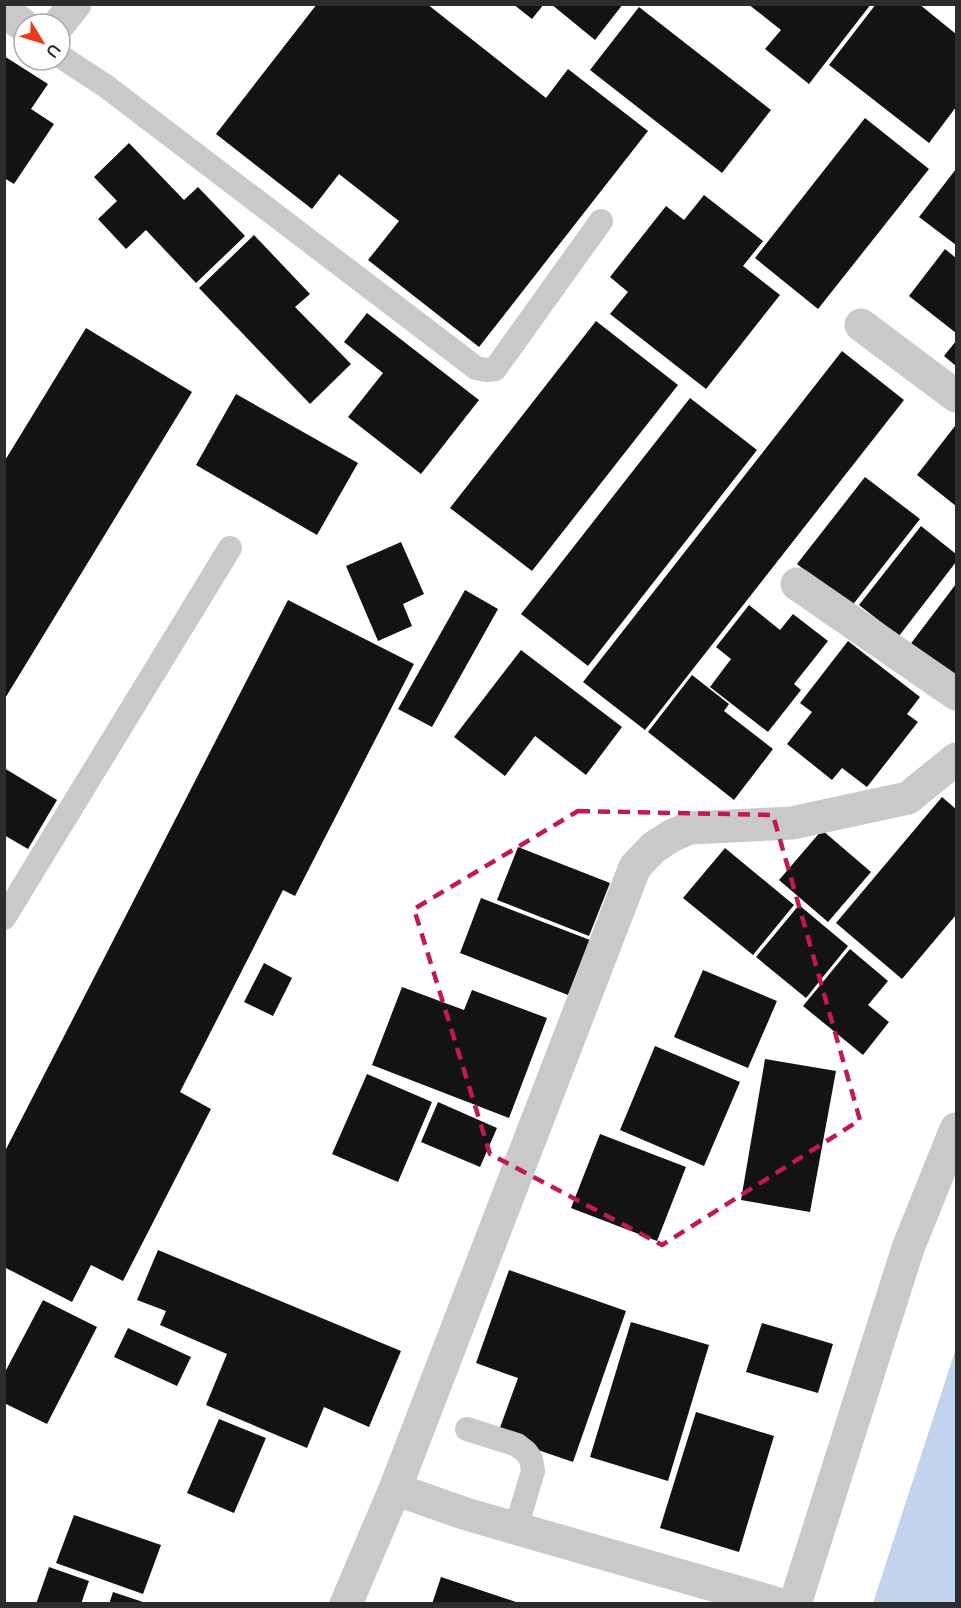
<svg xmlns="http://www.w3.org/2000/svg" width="961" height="1608" viewBox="0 0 961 1608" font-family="'Varela Round',sans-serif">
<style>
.water{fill:#c2d4ed}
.building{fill:#131313}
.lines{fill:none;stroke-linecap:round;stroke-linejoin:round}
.service{stroke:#c9c9c9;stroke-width:24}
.minor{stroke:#c9c9c9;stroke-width:33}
.marked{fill:none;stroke:#c2185b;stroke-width:4.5;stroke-dasharray:12 8;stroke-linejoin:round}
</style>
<rect width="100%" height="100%" fill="#fff"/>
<path class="water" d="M 956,1348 L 956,1603 L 873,1603 Z"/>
<path class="building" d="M 317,4 L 427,4 L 546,98 L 568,69 L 648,131 L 479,347 L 368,260 L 399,221 L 339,174 L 312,209 L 216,134 Z
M 513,4 L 544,4 L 532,19 Z
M 551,4 L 623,4 L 595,40 Z
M 748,4 L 871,4 L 809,84 L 765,49 L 781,30 Z
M 876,4 L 919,4 L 956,34 L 956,107 L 929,143 L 829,65 Z
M 639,7 L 771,110 L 722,173 L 590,70 Z
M 4,56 L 48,84 L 31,109 L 54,124 L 14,184 L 4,178 Z
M 865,118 L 929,169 L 818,309 L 755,258 Z
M 129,143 L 184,200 L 198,187 L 245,236 L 196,283 L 146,230 L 126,249 L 98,219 L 117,201 L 94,177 Z
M 956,169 L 956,245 L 919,217 Z
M 704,195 L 763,241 L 743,266 L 780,295 L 706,389 L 610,314 L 628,292 L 610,277 L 666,206 L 684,220 Z
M 254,235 L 310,294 L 295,307 L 351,364 L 310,404 L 199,288 Z
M 945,249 L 956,258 L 956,333 L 909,296 Z
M 367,313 L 479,400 L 421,474 L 348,417 L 383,373 L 344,342 Z
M 596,321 L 678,385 L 532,571 L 450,508 Z
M 86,328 L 192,392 L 4,700 L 4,462 Z
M 956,341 L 956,366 L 944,356 Z
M 842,351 L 904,400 L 645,730 L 583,682 Z
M 236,394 L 358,463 L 317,535 L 196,465 Z
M 690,398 L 757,450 L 588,666 L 521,614 Z
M 955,426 L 956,428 L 956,506 L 917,475 Z
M 865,477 L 920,519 L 851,607 L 797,564 Z
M 921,526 L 956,554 L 956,562 L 899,636 L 859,605 Z
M 401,542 L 424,594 L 403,604 L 412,626 L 378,641 L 346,566 Z
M 956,584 L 956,685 L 906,650 Z
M 465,590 L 498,609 L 432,727 L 398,709 Z
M 288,600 L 414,664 L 295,896 L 283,890 L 180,1092 L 211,1109 L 123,1281 L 91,1265 L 72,1302 L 4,1267 L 4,1153 Z
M 749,605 L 780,630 L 793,614 L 828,641 L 794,684 L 801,690 L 768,732 L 710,687 L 731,659 L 716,647 Z
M 848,641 L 920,697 L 907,714 L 918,722 L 867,787 L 842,768 L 832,780 L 787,744 L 812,712 L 800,703 Z
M 521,650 L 622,727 L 586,775 L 535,736 L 505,776 L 454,737 Z
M 692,675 L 729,704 L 724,711 L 773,749 L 734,800 L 648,732 Z
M 4,768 L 57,800 L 28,849 L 4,835 Z
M 942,797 L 956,809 L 956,915 L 902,979 L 836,923 Z
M 822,830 L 871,872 L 828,922 L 779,880 Z
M 518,847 L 610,883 L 589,936 L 497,900 Z
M 725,848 L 794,905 L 753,955 L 683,898 Z
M 481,898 L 590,940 L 568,995 L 460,953 Z
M 799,905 L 848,946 L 806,998 L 756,957 Z
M 850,949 L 888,981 L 868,1005 L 889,1022 L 863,1055 L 803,1006 Z
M 264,963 L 292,978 L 273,1016 L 244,1002 Z
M 703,970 L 777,1001 L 748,1068 L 674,1037 Z
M 402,987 L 464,1010 L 472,990 L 547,1018 L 509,1118 L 372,1065 Z
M 655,1046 L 740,1082 L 704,1166 L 620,1130 Z
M 765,1059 L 836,1071 L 810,1212 L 741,1200 Z
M 367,1074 L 432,1102 L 398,1182 L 332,1154 Z
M 438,1102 L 497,1128 L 480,1167 L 421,1142 Z
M 600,1134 L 686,1167 L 657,1241 L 571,1208 Z
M 158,1250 L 401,1351 L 369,1427 L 324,1407 L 307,1448 L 206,1405 L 227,1354 L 160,1325 L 166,1311 L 137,1300 Z
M 509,1270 L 626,1311 L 573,1462 L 497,1436 L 518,1378 L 476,1363 Z
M 43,1300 L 97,1327 L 47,1424 L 4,1403 L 4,1374 Z
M 631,1322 L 709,1345 L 668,1481 L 590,1457 Z
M 762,1323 L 833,1344 L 818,1393 L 746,1372 Z
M 128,1328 L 191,1357 L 177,1386 L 114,1357 Z
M 696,1412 L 774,1436 L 739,1552 L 660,1528 Z
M 219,1419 L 266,1438 L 234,1513 L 187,1493 Z
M 74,1515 L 161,1545 L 143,1594 L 56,1563 Z
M 49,1567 L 89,1581 L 81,1604 L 36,1604 Z
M 441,1577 L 519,1603 L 519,1604 L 432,1604 Z
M 113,1592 L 146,1603 L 146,1604 L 109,1604 Z"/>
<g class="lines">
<path class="service" d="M 60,56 L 107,87 L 476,368 L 486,370 L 495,369 L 601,221
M 4,918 L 230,548
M 467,1429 L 517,1445 L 526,1452 L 531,1459 L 533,1471 L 516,1528"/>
<path class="minor" d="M 4,10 L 24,26
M 59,24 L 75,4
M 861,325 L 956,396
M 797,584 L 956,694
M 395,1489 L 466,1514 L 779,1604
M 346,1604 L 395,1489 L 635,867 L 653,848 L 671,836 L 690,828 L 792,823 L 908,798 L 956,759
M 795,1604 L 908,1248 L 956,1129"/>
</g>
<path class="marked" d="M 578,811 L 773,815 L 860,1120 L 662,1245 L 490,1154 L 414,909 Z"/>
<rect width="961" height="1608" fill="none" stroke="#2c2c2c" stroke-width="12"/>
<g transform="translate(42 42) rotate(128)"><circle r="28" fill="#ffffff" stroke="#ababab" stroke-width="1.5"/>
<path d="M0-4.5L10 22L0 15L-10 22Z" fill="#f03720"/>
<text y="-9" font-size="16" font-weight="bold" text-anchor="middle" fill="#2c2c2c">U</text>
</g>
</svg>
